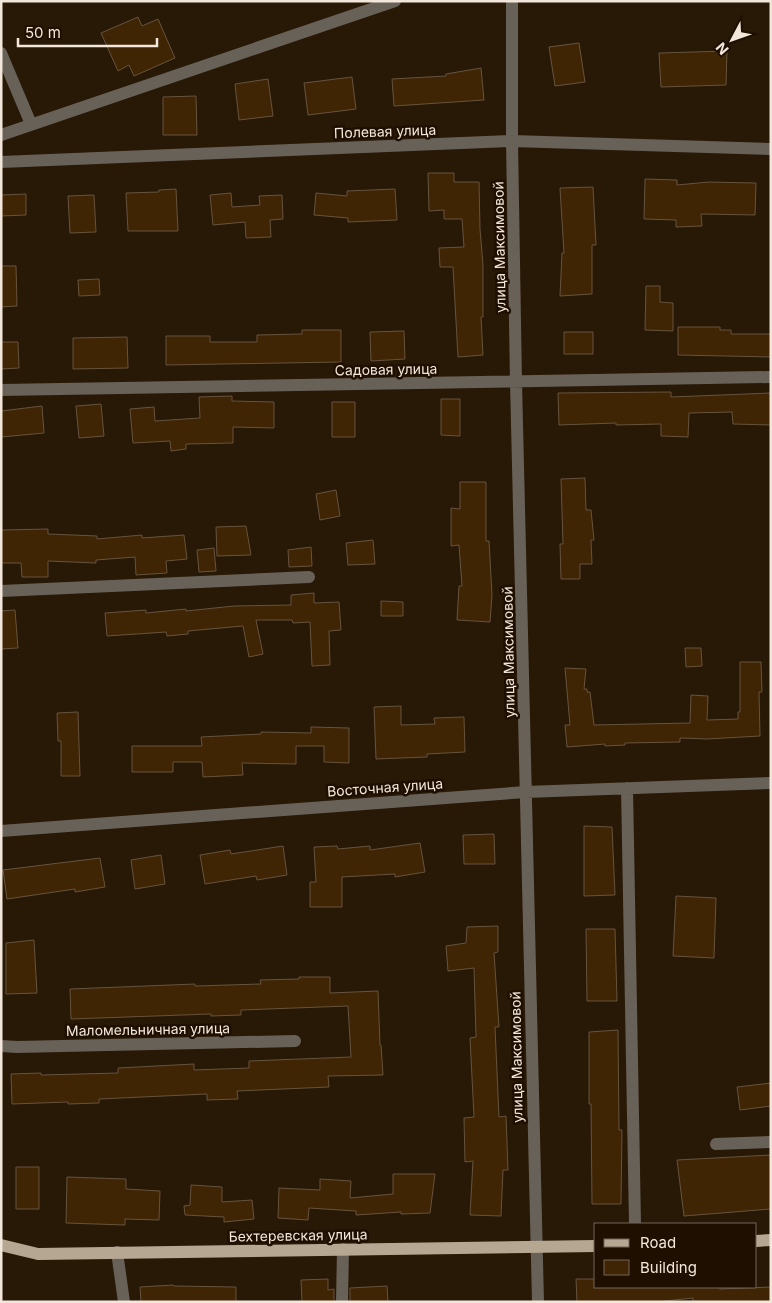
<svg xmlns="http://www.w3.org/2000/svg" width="772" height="1303" viewBox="0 0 772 1303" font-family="Inter,sans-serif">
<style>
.building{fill:#402504;stroke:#66533f}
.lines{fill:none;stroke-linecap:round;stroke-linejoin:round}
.minor{stroke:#686157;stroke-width:12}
.major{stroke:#b6a792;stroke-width:12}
.labels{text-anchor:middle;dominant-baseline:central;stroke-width:5;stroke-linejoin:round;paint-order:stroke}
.street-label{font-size:14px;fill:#f3e7dc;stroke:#1e0f00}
</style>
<rect width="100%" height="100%" fill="#281806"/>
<path class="building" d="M 138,17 L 142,26 L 158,19 L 175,58 L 134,76 L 129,65 L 118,71 L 101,33 Z
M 579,43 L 585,82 L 555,86 L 549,47 Z
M 727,51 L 726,85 L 661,87 L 659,53 Z
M 481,68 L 484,100 L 394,106 L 392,79 L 446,76 L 446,74 Z
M 352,77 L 356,109 L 308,115 L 304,83 Z
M 268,79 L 273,116 L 239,120 L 235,84 Z
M 196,96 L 197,135 L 163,135 L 163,97 Z
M 428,173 L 454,173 L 454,182 L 479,182 L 480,229 L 483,265 L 483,317 L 481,317 L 483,355 L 458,357 L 453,267 L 440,267 L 439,248 L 464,247 L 462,219 L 444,219 L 444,210 L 429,211 Z
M 645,179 L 677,180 L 677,185 L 709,182 L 756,183 L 755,215 L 701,214 L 702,226 L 676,227 L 676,220 L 644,219 Z
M 593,187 L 596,245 L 592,245 L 592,294 L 560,296 L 562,253 L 564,253 L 560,188 Z
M 176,189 L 178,231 L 128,231 L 126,193 L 159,192 L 159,190 Z
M 395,189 L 397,220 L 348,222 L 348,218 L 314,215 L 316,193 L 347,196 L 347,191 Z
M 231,193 L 232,207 L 260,205 L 259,196 L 282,195 L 283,219 L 270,220 L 271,237 L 246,238 L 245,222 L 213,225 L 210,195 Z
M 26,194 L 26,215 L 1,216 L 1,195 Z
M 94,195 L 96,232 L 70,233 L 68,196 Z
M 1,266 L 16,266 L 17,306 L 1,307 Z
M 99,279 L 100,295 L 79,296 L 78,280 Z
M 646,286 L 660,286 L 660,302 L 673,303 L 673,331 L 645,330 Z
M 678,327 L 720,327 L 720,330 L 731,330 L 731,334 L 771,334 L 771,357 L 678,355 Z
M 302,330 L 341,330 L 341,362 L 166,365 L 166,336 L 210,336 L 210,342 L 257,342 L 257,335 L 302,334 Z
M 404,331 L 405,359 L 371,361 L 370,332 Z
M 564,332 L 593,332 L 593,354 L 564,354 Z
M 127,337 L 128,368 L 73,369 L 73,338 Z
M 1,342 L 18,342 L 19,368 L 1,369 Z
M 671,392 L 671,397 L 771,393 L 771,425 L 733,424 L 732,412 L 689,413 L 688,437 L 661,436 L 661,424 L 616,425 L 616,423 L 559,425 L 558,393 Z
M 232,396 L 232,401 L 274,402 L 274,428 L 233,427 L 233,443 L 186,444 L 186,449 L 171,451 L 170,441 L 133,443 L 130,409 L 154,407 L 155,421 L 200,418 L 199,397 Z
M 441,399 L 460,399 L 460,436 L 441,435 Z
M 332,402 L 355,402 L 355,437 L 332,437 Z
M 101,404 L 104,436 L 79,438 L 76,406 Z
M 42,406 L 44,433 L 1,437 L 1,411 Z
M 585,478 L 586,510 L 591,510 L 594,540 L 591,540 L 592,564 L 580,564 L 580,579 L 561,579 L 560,544 L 563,544 L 561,479 Z
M 460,482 L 486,482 L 486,541 L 489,541 L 492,595 L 490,622 L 457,620 L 459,586 L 462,586 L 459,545 L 451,546 L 451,508 L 460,509 Z
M 336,490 L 340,516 L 320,520 L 316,494 Z
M 246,526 L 251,555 L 217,556 L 216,527 Z
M 48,529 L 48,534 L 97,536 L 97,539 L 142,535 L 142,538 L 184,535 L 187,559 L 166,561 L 167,573 L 136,575 L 135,557 L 96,560 L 96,563 L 48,561 L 48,577 L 22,577 L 21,563 L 1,563 L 1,530 Z
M 373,540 L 375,564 L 348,565 L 346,543 Z
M 311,547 L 312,566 L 289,567 L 288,550 Z
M 214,548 L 216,571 L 199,572 L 197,550 Z
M 314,593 L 314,603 L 339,602 L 341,630 L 329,631 L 330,665 L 312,666 L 310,622 L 293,623 L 292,620 L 256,620 L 263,654 L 249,657 L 243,626 L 188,631 L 188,634 L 167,636 L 166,632 L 107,636 L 105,613 L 146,610 L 146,613 L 186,609 L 186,611 L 234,606 L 291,605 L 291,595 Z
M 381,601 L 403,602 L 403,616 L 381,616 Z
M 15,610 L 18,648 L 1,649 L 1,611 Z
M 685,648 L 701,648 L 702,666 L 686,667 Z
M 740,662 L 761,662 L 762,692 L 759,692 L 760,736 L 707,739 L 680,738 L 680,742 L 625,743 L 625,745 L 605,746 L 605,744 L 567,747 L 565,725 L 570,725 L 565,668 L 586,669 L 584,689 L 587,689 L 587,692 L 590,692 L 594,725 L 690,723 L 691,695 L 708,696 L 707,720 L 738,719 L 738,712 L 740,712 Z
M 401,706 L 401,725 L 435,724 L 434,718 L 464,717 L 465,752 L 427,754 L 427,757 L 376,759 L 374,707 Z
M 78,712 L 80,776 L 61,776 L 61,741 L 58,741 L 57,713 Z
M 311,727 L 349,728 L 349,763 L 324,762 L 324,746 L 296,746 L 296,764 L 242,763 L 243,775 L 203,777 L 202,762 L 173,762 L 173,772 L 132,772 L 132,746 L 202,746 L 201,737 L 261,734 L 261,732 L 311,733 Z
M 584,826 L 612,827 L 615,895 L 584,896 Z
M 494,834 L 495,864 L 464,864 L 463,835 Z
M 420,843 L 425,872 L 395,877 L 395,874 L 342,877 L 342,907 L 310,907 L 310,882 L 316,882 L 314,847 L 337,846 L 338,849 L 370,846 L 370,850 Z
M 283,846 L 287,875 L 257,880 L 256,876 L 205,884 L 200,855 L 230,850 L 231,854 Z
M 161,855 L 165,884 L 135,889 L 131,860 Z
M 100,858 L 105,887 L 75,892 L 75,889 L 7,899 L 3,870 Z
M 676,896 L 716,898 L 714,958 L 673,956 Z
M 498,926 L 498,952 L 494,953 L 499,1027 L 495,1027 L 499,1117 L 506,1116 L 508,1170 L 503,1170 L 501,1216 L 470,1215 L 473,1161 L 465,1162 L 464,1118 L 474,1117 L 470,1038 L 476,1037 L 474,968 L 448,971 L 446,946 L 466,943 L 467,927 Z
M 586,929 L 615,929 L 617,1001 L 587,1001 Z
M 34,940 L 37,993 L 6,994 L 6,943 Z
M 299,977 L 330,977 L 330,993 L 378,991 L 380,1045 L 381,1045 L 383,1075 L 328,1076 L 329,1087 L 237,1091 L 238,1099 L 207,1100 L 207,1094 L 99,1099 L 99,1103 L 68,1104 L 68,1102 L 12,1104 L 11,1074 L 41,1073 L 41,1075 L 118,1073 L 118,1068 L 194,1064 L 194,1070 L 249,1068 L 249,1061 L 351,1057 L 348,1006 L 241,1010 L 241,1015 L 211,1016 L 211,1014 L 71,1019 L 70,989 L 195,984 L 195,986 L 261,984 L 260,980 L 299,979 Z
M 618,1030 L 619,1130 L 622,1130 L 621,1204 L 592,1204 L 591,1104 L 589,1104 L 589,1032 Z
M 771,1083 L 771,1106 L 740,1110 L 737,1087 Z
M 771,1155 L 771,1209 L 684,1216 L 677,1160 Z
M 16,1167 L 39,1167 L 39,1209 L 16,1209 Z
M 393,1174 L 435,1174 L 430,1213 L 401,1214 L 401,1212 L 356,1215 L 356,1211 L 309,1208 L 308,1220 L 278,1218 L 279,1188 L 320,1190 L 320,1179 L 351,1181 L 350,1198 L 393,1194 Z
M 67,1177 L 126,1179 L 126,1189 L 160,1191 L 159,1220 L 125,1219 L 125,1225 L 66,1223 Z
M 191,1185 L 222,1187 L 222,1202 L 252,1200 L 254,1219 L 224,1222 L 224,1217 L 185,1215 L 184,1206 L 190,1205 Z
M 328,1279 L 328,1290 L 334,1289 L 334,1302 L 302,1302 L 301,1280 Z
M 576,1279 L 596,1279 L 596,1287 L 719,1287 L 720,1289 L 771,1287 L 771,1302 L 693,1302 L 693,1298 L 656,1302 L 577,1302 Z
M 173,1285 L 174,1286 L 236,1287 L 236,1302 L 141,1302 L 140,1287 Z
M 387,1286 L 388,1302 L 350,1302 L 350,1288 Z"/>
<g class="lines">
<path class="minor" d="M 512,1 L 512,141 L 516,382 L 538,1302
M 1,53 L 31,124
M 1,135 L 395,1
M 1,162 L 512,141 L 771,149
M 1,390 L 771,377
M 1,591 L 309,577
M 627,788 L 635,1224
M 1,831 L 526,792 L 771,783
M 1,1046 L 17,1047 L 295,1041
M 716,1144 L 771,1142
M 117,1252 L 124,1302
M 342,1302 L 343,1249"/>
<path class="major" d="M 756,1241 L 771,1240
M 1,1245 L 38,1254 L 596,1246"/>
</g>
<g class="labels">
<g class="street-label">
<text transform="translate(385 131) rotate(-2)">Полевая улица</text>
<text transform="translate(499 247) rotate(-91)">улица Максимовой</text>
<text transform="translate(386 369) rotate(-1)">Садовая улица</text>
<text transform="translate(508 652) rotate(-91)">улица Максимовой</text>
<text transform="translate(385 787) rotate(-4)">Восточная улица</text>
<text transform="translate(148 1029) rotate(-1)">Маломельничная улица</text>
<text transform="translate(516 1057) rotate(-91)">улица Максимовой</text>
<text transform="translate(298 1235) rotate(-1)">Бехтеревская улица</text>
</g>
</g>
<rect width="772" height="1303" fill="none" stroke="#f3e7dc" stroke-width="5"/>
<rect x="594" y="1223" width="162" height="65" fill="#1e0f00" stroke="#736558"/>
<rect x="604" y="1239" width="25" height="8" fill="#b6a792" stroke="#736558"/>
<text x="640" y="1248" font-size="15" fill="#f3e7dc">Road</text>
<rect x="604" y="1260" width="25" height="15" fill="#402504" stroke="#736558"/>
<text x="640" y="1273" font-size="15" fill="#f3e7dc">Building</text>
<g transform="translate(732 40) rotate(229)" stroke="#1e0f00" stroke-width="4" paint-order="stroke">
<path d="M0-4L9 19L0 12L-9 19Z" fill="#f3e7dc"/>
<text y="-8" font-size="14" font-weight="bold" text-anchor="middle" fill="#f3e7dc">N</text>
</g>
<path d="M18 38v8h139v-8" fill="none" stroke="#f3e7dc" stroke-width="2.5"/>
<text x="25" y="38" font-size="15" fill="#f3e7dc" stroke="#1e0f00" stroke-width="4" paint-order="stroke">50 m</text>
</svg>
